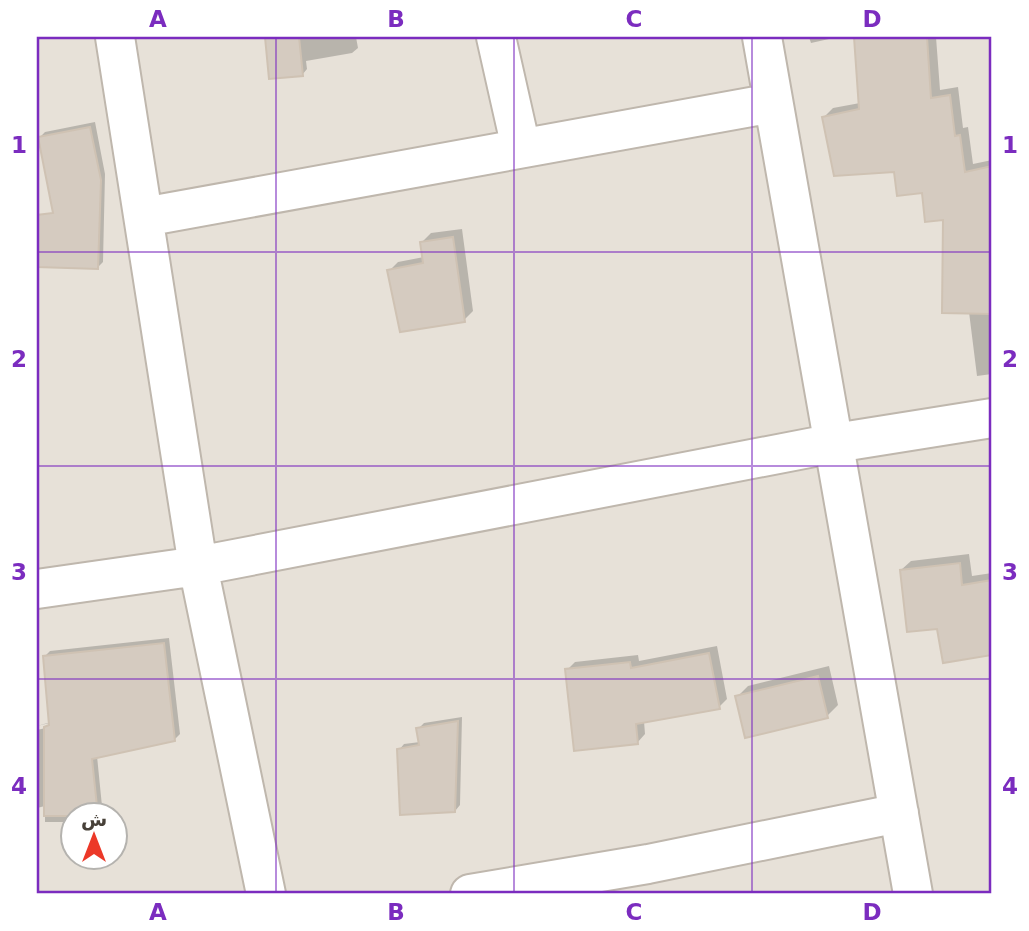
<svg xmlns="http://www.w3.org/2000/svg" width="1029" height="931" viewBox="0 0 1029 931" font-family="'DejaVu Sans',Cairo,sans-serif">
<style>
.residential{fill:#e7e1d8;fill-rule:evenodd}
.shadow{fill:#0003}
.building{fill:#d5cbc0;stroke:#cfc2b3;stroke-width:2}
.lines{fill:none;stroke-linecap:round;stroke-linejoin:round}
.minor-casing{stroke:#bfb7ad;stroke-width:42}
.minor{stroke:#fff;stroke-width:38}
.grid{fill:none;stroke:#7b2cbf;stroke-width:2;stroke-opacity:0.55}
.neatline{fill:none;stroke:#7b2cbf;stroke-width:2.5}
.grid-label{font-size:23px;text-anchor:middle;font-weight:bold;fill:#7b2cbf}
</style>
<rect width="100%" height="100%" fill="#f4f0ea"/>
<path class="residential" d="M 37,37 L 992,37 L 992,894 L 37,894 ZM 74,816 L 116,816 L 116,858 L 74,858 Z"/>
<path class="shadow" d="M 266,37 L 356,37 L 358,48 L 352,53 L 306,61 L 307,69 L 302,75 L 270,77 Z
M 809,37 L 838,37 L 811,43 Z
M 856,37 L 936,37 L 940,90 L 958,87 L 963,128 L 968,127 L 973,164 L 992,160 L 992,374 L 977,376 L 969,312 L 945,218 L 923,191 L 824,117 L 833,108 L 860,103 Z
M 95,122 L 105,174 L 103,262 L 98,267 L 40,137 L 45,132 Z
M 462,229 L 473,311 L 464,320 L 389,271 L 398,262 L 424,257 L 422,242 L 431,233 Z
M 969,554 L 972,576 L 992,573 L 992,653 L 944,661 L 939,627 L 901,570 L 911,561 Z
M 169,638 L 180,734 L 175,739 L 97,756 L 103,816 L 74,816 L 74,822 L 45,822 L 45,806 L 37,808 L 37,730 L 58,725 L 58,721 L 37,726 L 51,722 L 45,656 L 50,651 Z
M 717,646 L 727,699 L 719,707 L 644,721 L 645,734 L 637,743 L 567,670 L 575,662 L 638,655 L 639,661 Z
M 829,666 L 838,705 L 827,716 L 737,697 L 748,686 Z
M 462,717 L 460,805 L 455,811 L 399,750 L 404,744 L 420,742 L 418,729 L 424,723 Z"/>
<path class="building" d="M 265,37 L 299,37 L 303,76 L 269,79 Z
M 854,37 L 927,37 L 931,98 L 950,95 L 955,136 L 960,135 L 965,172 L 992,166 L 992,314 L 942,313 L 943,220 L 925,222 L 922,193 L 897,196 L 894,172 L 834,176 L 822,117 L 859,109 Z
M 90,127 L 101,180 L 98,269 L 37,267 L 37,215 L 53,213 L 38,137 Z
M 453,237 L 465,322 L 400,332 L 387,270 L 423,263 L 420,242 Z
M 960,563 L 962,585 L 992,580 L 992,655 L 943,663 L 937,629 L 907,632 L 900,570 Z
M 164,643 L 175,741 L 92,759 L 98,816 L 44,816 L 44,727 L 49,725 L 43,656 Z
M 709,653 L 720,709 L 636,724 L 638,744 L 574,751 L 565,669 L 630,662 L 631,668 Z
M 818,676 L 828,718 L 745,738 L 735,696 Z
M 458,721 L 455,812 L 400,815 L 397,749 L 419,745 L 416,728 Z"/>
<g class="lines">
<defs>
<path id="minor" d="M 115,37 L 198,566 L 266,894
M 496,37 L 521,148
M 762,37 L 913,894
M 144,217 L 773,103
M 37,589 L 198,566 L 835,443 L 992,418
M 470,894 L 648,864 L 899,813"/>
</defs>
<use href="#minor" class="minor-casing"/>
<use href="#minor" class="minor"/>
</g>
<path class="grid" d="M 276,37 L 276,894M 514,37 L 514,894M 752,37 L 752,894M 37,252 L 992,252M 37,466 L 992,466M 37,679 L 992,679"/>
<rect width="1029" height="931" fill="none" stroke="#ffffff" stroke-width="77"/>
<g transform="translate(94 836)"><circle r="33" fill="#ffffff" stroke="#b5b3af" stroke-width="2"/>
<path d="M0-5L12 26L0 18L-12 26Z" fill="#ec3828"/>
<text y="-10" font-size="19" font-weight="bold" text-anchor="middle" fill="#474038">ش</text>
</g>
<rect x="38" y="38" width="952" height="854" class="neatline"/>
<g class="grid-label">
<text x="158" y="27">A</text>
<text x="396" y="27">B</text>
<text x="634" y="27">C</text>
<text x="872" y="27">D</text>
<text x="19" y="153">1</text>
<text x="1010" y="153">1</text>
<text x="19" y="367">2</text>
<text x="1010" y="367">2</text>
<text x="19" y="580">3</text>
<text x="1010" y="580">3</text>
<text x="19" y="794">4</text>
<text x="1010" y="794">4</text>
<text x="158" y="920">A</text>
<text x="396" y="920">B</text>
<text x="634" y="920">C</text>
<text x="872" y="920">D</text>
</g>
</svg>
